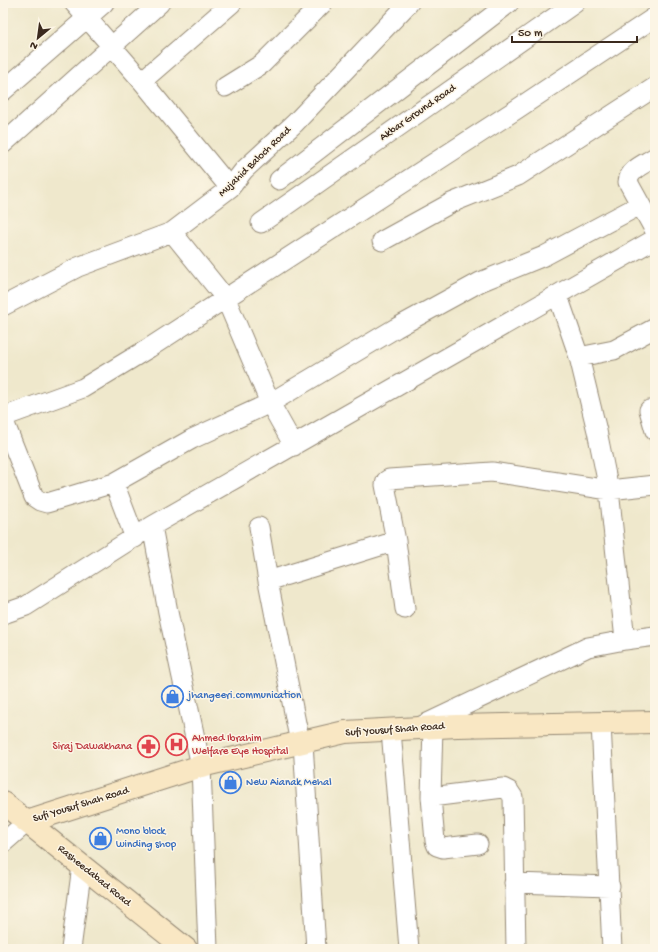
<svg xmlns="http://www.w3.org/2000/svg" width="658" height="952" viewBox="0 0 658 952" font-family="'Gochi Hand',sans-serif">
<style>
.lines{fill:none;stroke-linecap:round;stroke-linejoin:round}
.minor-casing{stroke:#958975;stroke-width:21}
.secondary-casing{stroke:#958975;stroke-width:24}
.minor{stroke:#fff;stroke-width:19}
.secondary{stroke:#f9e7c3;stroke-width:22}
.labels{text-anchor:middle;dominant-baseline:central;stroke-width:3;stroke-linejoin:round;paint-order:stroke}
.street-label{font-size:11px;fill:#3b2a1e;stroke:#fcf5e5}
.shop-label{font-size:11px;fill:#366cbe;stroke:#fcf5e5;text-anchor:start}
.health-label{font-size:11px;fill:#be3a42;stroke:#fcf5e5;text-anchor:start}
</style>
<rect width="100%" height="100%" fill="#fcf5e5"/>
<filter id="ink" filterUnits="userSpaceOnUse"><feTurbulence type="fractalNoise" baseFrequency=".025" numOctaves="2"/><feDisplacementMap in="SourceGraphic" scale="8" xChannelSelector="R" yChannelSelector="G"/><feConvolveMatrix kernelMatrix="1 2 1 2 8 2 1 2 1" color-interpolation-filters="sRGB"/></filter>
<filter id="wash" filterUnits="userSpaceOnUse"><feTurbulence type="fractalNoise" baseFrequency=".012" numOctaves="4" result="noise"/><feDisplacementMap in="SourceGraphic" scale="16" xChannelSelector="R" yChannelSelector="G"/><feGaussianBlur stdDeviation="0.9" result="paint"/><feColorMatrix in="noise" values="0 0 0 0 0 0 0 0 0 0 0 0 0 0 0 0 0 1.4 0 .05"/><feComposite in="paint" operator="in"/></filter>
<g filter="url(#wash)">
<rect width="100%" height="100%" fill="#efe8cc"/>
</g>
<g filter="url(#ink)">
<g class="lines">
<defs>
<path id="minor" d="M 74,3 L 142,81 L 230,188
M 142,81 L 232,3
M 225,87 L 262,64 L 323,3
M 3,91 L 104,3
M 3,144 L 160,3
M 655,157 C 645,164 629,169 628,182 L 655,231
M 279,180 L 509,3
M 261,223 L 575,3
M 172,232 L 226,299 L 270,403 L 294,446
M 382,241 L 451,203 L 518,176 L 655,87
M 558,296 L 579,357 L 597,431 L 609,490 L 625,640
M 3,306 L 78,267 L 172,232 L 230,188 L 244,170 L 295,123 L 409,3
M 579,357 L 614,350 L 655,328
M 649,410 L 655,431
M 3,417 L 83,388 L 149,348 L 517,109 L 655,17
M 3,419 L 34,497 L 40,501 L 47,503 L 114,483 L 192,439 L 270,403 L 396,328 L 480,282 L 544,256 L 640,205
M 114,483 L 135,538
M 152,526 L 168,612 L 201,766 L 208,949
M 259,527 L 268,581 L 300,743
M 268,581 L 396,541
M 405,609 L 396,541 L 385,485 L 386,481 L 389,479 L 492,472 L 609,490 L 655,485
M 3,614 L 26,606 L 152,526 L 655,239
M 601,723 L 612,949
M 419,727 L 588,647 L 625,640 L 655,636
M 433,727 L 431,797 L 435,841 L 437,846 L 443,848 L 478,844
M 391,730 L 409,949
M 303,743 L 316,949
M 431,797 L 503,788 L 509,791 L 513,797 L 516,949
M 3,843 L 27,822
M 514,883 L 610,886
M 71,949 L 82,866"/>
<path id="secondary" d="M 3,803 L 186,949
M 27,822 L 201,766 L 345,732 L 457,726 L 655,722"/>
</defs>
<use href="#minor" class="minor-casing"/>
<use href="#secondary" class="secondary-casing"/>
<use href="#minor" class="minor"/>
<use href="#secondary" class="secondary"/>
</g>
</g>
<defs>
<symbol id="shop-ring" viewBox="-11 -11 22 22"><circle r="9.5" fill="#fcf5e5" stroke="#3f7fe0" stroke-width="1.5"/><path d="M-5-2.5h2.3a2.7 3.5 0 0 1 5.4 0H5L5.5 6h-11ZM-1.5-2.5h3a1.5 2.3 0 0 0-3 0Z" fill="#3f7fe0"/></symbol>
<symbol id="hospital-ring" viewBox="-11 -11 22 22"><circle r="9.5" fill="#fcf5e5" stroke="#e0444e" stroke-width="1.5"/><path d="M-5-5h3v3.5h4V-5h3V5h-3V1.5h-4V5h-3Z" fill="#e0444e"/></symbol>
<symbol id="pharmacy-ring" viewBox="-11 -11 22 22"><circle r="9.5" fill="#fcf5e5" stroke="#e0444e" stroke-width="1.5"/><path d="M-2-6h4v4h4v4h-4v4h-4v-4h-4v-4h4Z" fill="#e0444e"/></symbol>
</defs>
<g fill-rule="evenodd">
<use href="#shop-ring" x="160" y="684" width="25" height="25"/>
<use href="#hospital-ring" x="164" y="732" width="25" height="25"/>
<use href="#pharmacy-ring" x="136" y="734" width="25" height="25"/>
<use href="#shop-ring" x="218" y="770" width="25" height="25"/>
<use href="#shop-ring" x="88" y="826" width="25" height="25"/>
</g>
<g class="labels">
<g class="street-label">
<text transform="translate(418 113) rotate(-35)">Akbar Ground Road</text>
<text transform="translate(255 162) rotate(-44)">Mujahid Baloch Road</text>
<text transform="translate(395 730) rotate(-4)">Sufi Yousuf Shah Road</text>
<text transform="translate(81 805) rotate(-17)">Sufi Yousuf Shah Road</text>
<text transform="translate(94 876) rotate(39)">Rasheedabad Road</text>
</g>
<g class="shop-label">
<text x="188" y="696">jhangeeri.communication</text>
<text x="246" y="783">New Aianak Mehal</text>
<text x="116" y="832">Mono block<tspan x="116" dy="13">winding shop</tspan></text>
</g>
<g class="health-label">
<text x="192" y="739">Ahmed Ibrahim<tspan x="192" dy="13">Welfare Eye Hospital</tspan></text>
<text x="132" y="747" text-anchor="end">Siraj Dawakhana</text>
</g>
</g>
<rect width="658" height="952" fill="none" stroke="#fcf5e5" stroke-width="16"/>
<g transform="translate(38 38) rotate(209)" stroke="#fcf5e5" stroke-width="3" paint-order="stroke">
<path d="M0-3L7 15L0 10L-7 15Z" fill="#3b2a1e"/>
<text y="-6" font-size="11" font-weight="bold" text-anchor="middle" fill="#3b2a1e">N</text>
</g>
<path d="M512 36v6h125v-6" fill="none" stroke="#3b2a1e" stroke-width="2"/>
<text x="518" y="36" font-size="12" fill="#3b2a1e" stroke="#fcf5e5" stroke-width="3" paint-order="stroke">50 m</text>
</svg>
